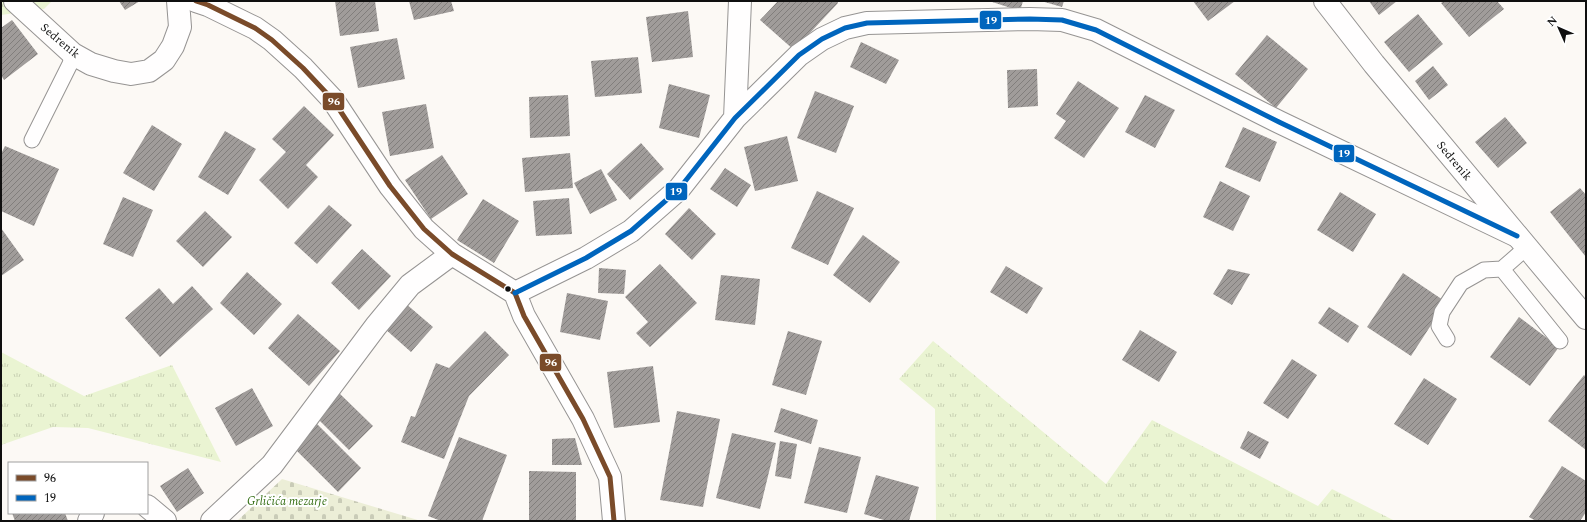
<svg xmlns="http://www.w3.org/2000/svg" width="1587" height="522" viewBox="0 0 1587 522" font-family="Spectral,serif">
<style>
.grass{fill:url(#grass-tufts)}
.cemetery{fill:url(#cemetery-stones)}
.building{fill:url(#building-hatch)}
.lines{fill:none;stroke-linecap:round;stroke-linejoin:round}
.service-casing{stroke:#969493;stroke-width:17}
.minor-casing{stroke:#969493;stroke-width:24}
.tertiary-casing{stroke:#969493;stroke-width:24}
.service{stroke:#fffefe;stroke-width:15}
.minor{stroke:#fffefe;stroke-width:22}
.tertiary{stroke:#fffefe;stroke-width:22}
.bus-1-casing{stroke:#fff;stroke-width:8}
.bus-2-casing{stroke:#fff;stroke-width:8}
.bus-1{stroke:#7a4b2a;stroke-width:5}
.bus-2{stroke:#0065bd;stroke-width:5}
.bus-dot{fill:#0f0f0f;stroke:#fff;stroke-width:1.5}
.labels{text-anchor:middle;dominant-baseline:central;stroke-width:4;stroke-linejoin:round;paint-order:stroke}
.street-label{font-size:12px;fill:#0f0f0f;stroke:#fff}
.park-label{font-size:12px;font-style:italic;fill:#377017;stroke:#fff}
.line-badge{stroke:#fff;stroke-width:1.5}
.badge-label{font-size:11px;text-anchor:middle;font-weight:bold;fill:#fff}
</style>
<defs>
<pattern id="grass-tufts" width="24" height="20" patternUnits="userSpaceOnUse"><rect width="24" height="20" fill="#eaf4d2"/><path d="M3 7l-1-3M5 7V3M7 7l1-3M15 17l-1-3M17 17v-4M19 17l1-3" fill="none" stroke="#c8d0b3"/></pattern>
<pattern id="cemetery-stones" width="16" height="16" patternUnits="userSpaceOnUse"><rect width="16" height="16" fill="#eceed7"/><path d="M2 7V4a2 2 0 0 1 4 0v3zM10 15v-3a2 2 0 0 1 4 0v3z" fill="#c9cbb7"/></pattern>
<pattern id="building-hatch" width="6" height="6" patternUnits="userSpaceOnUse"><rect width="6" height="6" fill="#a09c9a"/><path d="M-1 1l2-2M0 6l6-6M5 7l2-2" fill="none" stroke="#817e7c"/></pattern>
</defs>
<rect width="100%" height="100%" fill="#fcf9f5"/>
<path class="grass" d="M 1,1 L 52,1 L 44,9 L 1,15 Z
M 933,341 L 1106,484 L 1152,420 L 1318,506 L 1332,489 L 1395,521 L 936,521 L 935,409 L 899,379 Z
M 1,352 L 84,396 L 172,365 L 221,462 L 88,428 L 53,427 L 1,445 Z"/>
<path class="cemetery" d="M 282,479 L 421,521 L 237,521 Z"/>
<path class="building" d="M 119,1 L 140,1 L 125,10 Z
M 335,1 L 375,1 L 379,31 L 340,36 Z
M 409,1 L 451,1 L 454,11 L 414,20 Z
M 778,1 L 837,1 L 838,3 L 794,50 L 760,20 Z
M 989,1 L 1023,1 L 1020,11 Z
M 1041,1 L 1064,1 L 1062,7 Z
M 1193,1 L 1235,1 L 1208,21 Z
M 1369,1 L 1397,1 L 1379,15 Z
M 1444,1 L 1497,1 L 1504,9 L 1469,37 L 1441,3 Z
M 688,11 L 693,57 L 652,62 L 646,17 Z
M 1418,14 L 1443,44 L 1409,72 L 1384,42 Z
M 12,20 L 38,54 L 4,80 L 1,75 L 1,28 Z
M 1267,35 L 1308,69 L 1276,108 L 1235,74 Z
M 397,38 L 405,79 L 358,88 L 350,47 Z
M 861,42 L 899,60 L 886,84 L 850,67 Z
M 638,57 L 642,93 L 595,97 L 591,61 Z
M 1433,66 L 1448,85 L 1429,100 L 1415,81 Z
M 1037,69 L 1038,106 L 1008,108 L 1007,70 Z
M 1078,81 L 1119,108 L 1084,158 L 1054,138 L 1066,121 L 1056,114 Z
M 669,84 L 710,95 L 699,138 L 659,128 Z
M 815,91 L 854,106 L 836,153 L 797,138 Z
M 568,95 L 570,136 L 530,138 L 529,97 Z
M 1145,95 L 1175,110 L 1155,148 L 1125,132 Z
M 426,104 L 434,148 L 390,156 L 382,112 Z
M 304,106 L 334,135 L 306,165 L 318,177 L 288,209 L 259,180 L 286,152 L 272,139 Z
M 1505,117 L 1527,143 L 1498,168 L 1475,142 Z
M 152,125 L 182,144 L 154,191 L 123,173 Z
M 1243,127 L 1277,142 L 1260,182 L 1225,167 Z
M 225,131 L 256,149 L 228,195 L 198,177 Z
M 787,136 L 798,181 L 755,191 L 744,147 Z
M 641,143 L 664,169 L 630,200 L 607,174 Z
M 5,146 L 59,169 L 34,226 L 1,211 L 1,154 Z
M 570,153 L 573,188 L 525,192 L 522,158 Z
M 442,155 L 468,194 L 431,219 L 405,180 Z
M 725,168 L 751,185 L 737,207 L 710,189 Z
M 601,169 L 617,200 L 590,214 L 574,183 Z
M 1220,181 L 1250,196 L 1233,231 L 1203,217 Z
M 1580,188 L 1586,195 L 1586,257 L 1550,212 Z
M 817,191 L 854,208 L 828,265 L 791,248 Z
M 1340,192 L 1376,214 L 1353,252 L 1317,230 Z
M 123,197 L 153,210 L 133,257 L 103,244 Z
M 569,198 L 572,234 L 536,236 L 533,201 Z
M 483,199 L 519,221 L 494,263 L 457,240 Z
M 329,205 L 352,225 L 317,264 L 294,243 Z
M 689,208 L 716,234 L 692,260 L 665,234 Z
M 205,211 L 232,237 L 203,267 L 176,241 Z
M 1,228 L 24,260 L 1,276 Z
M 863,235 L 900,262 L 870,303 L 833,275 Z
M 362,249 L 391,276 L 359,310 L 331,283 Z
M 660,264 L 697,303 L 650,347 L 636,333 L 648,322 L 625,297 Z
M 1006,266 L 1043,288 L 1027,314 L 990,292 Z
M 599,268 L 626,270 L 624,294 L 598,293 Z
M 1228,269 L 1250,274 L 1232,305 L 1213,294 Z
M 247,272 L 282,304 L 254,335 L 220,303 Z
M 1403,273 L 1446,302 L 1411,356 L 1367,327 Z
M 721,275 L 760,279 L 755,325 L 715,320 Z
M 192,286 L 213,309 L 160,357 L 125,318 L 159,288 L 173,304 Z
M 567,293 L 608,301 L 600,340 L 560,332 Z
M 405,303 L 433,327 L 411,352 L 384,328 Z
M 1329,307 L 1359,326 L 1348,343 L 1318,323 Z
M 298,314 L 340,351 L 309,386 L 268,348 Z
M 1519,317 L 1559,347 L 1530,386 L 1490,357 Z
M 1140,330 L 1177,352 L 1159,382 L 1122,360 Z
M 485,331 L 509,355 L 469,396 L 444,459 L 401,442 L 411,416 L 415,417 L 436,363 L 449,368 Z
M 788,331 L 822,341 L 806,395 L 772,385 Z
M 1292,359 L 1317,375 L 1288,419 L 1263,403 Z
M 653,366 L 660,422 L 614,428 L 607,372 Z
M 1584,375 L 1586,377 L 1586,450 L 1548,421 Z
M 1424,378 L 1457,399 L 1428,445 L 1394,424 Z
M 252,388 L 273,426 L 236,446 L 215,408 Z
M 337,391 L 373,426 L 349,450 L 314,415 Z
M 781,408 L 818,420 L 811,444 L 774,432 Z
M 677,411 L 720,419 L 703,507 L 660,500 Z
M 317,424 L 361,468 L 338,492 L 294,448 Z
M 1248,431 L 1269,442 L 1260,459 L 1240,448 Z
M 732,433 L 776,443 L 760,509 L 716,498 Z
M 459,437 L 507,455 L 482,521 L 441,521 L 428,516 Z
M 575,438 L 582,465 L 552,465 L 552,439 Z
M 780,441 L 797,444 L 791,479 L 775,476 Z
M 819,447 L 861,457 L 847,513 L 804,503 Z
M 1562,466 L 1586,481 L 1586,512 L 1580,521 L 1536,521 L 1529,517 Z
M 188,468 L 204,493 L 177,512 L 160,486 Z
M 529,471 L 576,472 L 576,521 L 529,521 Z
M 876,475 L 919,487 L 909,521 L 887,521 L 864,514 Z
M 12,513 L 65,513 L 68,521 L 15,521 Z"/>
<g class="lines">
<defs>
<path id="service" d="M 32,140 L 70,64 L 73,54
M 1502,269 L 1560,341
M 1447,339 L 1439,326 L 1442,312 L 1461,283 L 1484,270 L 1502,269 L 1526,248"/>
<path id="minor" d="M 196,1 L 208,5 L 255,28 L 272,40 L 303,68 L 333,100 L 390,186 L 424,229 L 452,254 L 515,293 L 524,316 L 583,419 L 610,477 L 614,521
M 735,118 L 740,1
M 515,293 L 586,258 L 631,231 L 679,189 L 735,118 L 799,55 L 822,39 L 845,28 L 867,23 L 1030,19 L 1062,20 L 1096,30 L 1279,122 L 1517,236
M 147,506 L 165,521
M 89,521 L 93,513
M 212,521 L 272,465 L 376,326 L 410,285 L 452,254"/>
<path id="tertiary" d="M 15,1 L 73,54 L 91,64 L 114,71 L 131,74 L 149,71 L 164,60 L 173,46 L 180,27 L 178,1
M 1325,1 L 1374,64 L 1586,318"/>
</defs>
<use href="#service" class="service-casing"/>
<use href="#minor" class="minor-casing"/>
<use href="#tertiary" class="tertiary-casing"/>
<use href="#service" class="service"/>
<use href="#minor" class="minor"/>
<use href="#tertiary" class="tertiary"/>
<defs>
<path id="bus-1" d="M 196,1 L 208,5 L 255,28 L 272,40 L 303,68 L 333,100 L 390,186 L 424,229 L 452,254 L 515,293 L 524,316 L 583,419 L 610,477 L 614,521"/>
<path id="bus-2" d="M 515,293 L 586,258 L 631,231 L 679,189 L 735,118 L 799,55 L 822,39 L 845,28 L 867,23 L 1030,19 L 1062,20 L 1096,30 L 1279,122 L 1517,236"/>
</defs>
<use href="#bus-1" class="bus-1-casing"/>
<use href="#bus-2" class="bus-2-casing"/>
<use href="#bus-1" class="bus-1"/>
<use href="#bus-2" class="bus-2"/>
</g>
<circle class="bus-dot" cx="508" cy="289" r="3.5"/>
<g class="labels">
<g class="street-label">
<text transform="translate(60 41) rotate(40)">Sedrenik</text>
<text transform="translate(1454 161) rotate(50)">Sedrenik</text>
</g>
<g class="park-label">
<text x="287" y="501">Grličića mezarje</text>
</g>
</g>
<g class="line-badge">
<rect x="979" y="10" width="23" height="20" rx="4" fill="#0065bd"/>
<rect x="322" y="92" width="23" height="19" rx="4" fill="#7a4b2a"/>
<rect x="1333" y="144" width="22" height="19" rx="4" fill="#0065bd"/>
<rect x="665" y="182" width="23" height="19" rx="4" fill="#0065bd"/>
<rect x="539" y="353" width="23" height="19" rx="4" fill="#7a4b2a"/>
</g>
<g class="badge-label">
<text x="991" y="24">19</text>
<text x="334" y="105">96</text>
<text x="1344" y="157">19</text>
<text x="676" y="195">19</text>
<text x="551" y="366">96</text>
</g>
<rect width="1587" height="522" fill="none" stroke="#0f0f0f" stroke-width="4"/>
<rect x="8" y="462" width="140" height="52" fill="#ffffff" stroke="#9f9f9f"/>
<rect x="16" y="475" width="20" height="6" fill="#7a4b2a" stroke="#9f9f9f"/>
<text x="44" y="482" font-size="12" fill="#0f0f0f">96</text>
<rect x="16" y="495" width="20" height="6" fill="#0065bd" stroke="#9f9f9f"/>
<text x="44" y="502" font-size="12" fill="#0f0f0f">19</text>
<g transform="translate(1559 28) rotate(315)" stroke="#ffffff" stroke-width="3" paint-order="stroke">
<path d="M0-3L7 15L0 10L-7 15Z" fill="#0f0f0f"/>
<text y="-6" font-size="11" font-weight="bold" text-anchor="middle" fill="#0f0f0f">N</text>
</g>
</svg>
